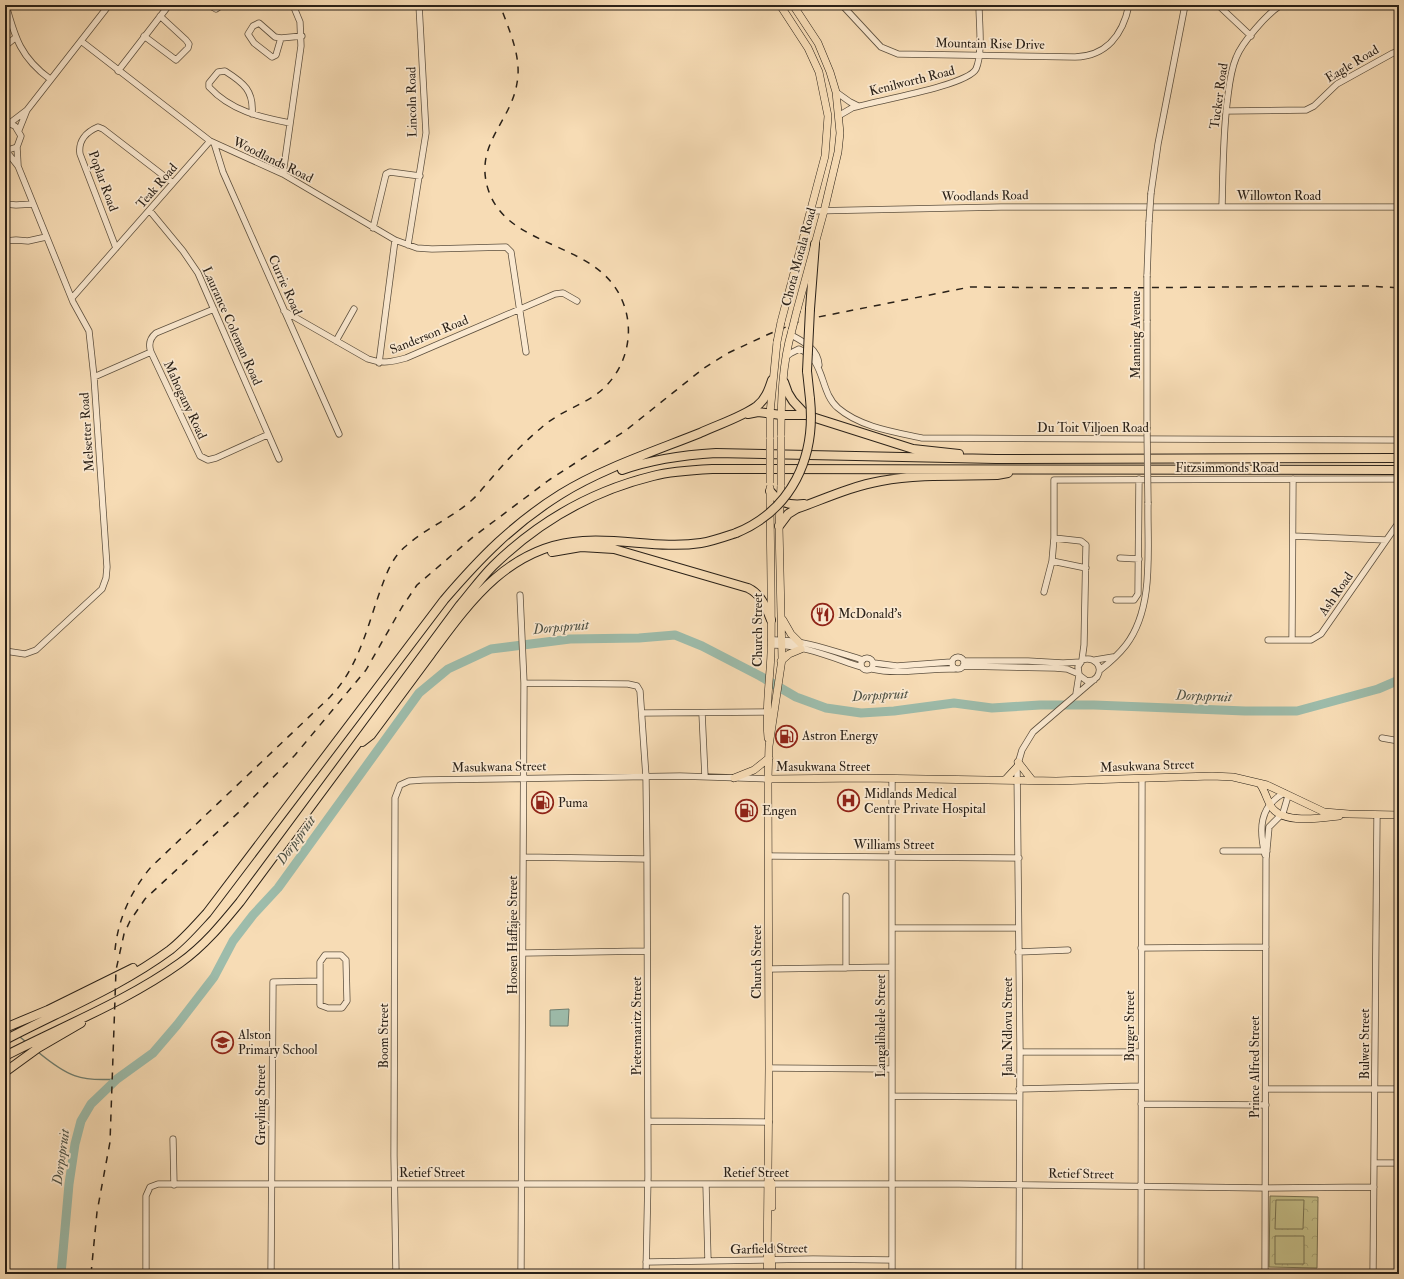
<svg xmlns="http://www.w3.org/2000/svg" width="1404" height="1279" viewBox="0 0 1404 1279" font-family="'IM FELL Double Pica',serif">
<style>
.park{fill:url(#park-crowns);stroke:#777050}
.pitch{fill:#c4be88;stroke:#777050}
.water{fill:#9dbcab;stroke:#6f7e70}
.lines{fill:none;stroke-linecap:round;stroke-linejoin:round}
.stream{stroke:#6f7e70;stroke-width:1.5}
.river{stroke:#9dbcab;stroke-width:9}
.minor-casing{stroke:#5d503f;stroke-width:7}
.major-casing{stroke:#2a2118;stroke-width:8}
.highway-casing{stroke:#2a2118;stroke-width:10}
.minor{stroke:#fae8cf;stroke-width:5.5}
.major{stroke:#f7dcb5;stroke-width:7}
.highway{stroke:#f7dcb5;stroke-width:8}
.rail{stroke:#2a2118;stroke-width:1.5;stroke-dasharray:7 7;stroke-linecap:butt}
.minor-bridge-casing{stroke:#5d503f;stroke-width:7;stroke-linecap:butt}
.major-bridge-casing{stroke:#2a2118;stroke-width:8;stroke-linecap:butt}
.highway-bridge-casing{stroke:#2a2118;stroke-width:10;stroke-linecap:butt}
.minor-bridge{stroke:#fae8cf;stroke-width:5.5}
.major-bridge{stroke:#f7dcb5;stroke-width:7}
.highway-bridge{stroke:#f7dcb5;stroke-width:8}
.labels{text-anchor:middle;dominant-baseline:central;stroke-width:3.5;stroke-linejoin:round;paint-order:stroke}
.street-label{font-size:13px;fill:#2a2118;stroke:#fae8cf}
.poi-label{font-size:13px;fill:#2a2118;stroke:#fae8cf;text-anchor:start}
.water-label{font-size:14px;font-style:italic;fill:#4c5044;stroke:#fae8cf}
</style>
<defs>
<pattern id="park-crowns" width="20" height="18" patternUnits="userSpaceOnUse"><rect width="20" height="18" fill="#c4be88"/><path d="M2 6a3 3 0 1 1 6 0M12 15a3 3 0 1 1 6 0" fill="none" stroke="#a9a375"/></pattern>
</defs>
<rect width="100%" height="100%" fill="#f7dcb5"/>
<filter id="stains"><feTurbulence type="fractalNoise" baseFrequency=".005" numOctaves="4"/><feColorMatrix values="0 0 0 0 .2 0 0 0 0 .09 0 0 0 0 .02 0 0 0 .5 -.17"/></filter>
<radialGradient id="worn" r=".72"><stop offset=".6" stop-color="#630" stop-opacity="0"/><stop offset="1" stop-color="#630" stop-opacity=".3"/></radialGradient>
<path class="park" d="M 1270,1196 L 1318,1197 L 1317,1268 L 1269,1267 Z"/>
<path class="pitch" d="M 1276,1200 L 1304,1200 L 1303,1229 L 1275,1229 Z
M 1275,1236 L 1304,1236 L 1304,1264 L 1275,1264 Z"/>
<path class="water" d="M 569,1009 L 568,1026 L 550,1026 L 550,1010 Z"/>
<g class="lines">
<path class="stream" d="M 20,1037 L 26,1042
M 38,1052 C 67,1076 80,1082 117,1079"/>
<path class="river" d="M 61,1274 L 69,1184 L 75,1144 L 81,1121 L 91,1104 L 117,1079 L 153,1053 L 177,1025 L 214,977 L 233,941 L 253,915 L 278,888 L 419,693 L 448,669 L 491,649 L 570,639 L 639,638 L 675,635 L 702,646 L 760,676 L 796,697 L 826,708 L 861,713 L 894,711 L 954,703 L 992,708 L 1040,705 L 1094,705 L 1245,711 L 1297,711 L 1378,689 L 1399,680"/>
<defs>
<path id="minor" d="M 6,5 C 15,38 21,58 50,79
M 209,5 L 216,9 L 222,5
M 842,5 L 881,47 L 898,54 L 1075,57 C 1107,56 1123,34 1129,5
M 1218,5 L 1251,36
M 144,36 L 176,60 L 188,48 L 189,44 L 186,40 L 160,16
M 281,38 L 275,37 L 259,23 L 253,26 L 248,34 L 254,43 L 272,57 L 276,55 L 281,38 L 302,36
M 81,41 L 210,141 L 283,174 L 395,240 L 417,248 L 432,249 L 506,247 L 511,252 L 526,352
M 5,46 L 15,38
M 118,71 L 169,5
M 836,92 L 850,102 L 858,106
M 1226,111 L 1306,110 L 1314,106 L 1337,84 L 1393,53 L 1399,51
M 252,114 C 254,91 244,83 225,71 L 218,72 L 209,83 L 209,87 C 231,111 260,117 290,123
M 840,115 L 852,108 C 874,101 967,86 976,69 C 983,53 979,23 979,5
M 5,122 L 15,126 L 21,136 L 17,147 L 5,151
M 10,123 L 27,110
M 19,130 L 27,110 L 109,5
M 214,143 L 223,172 L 339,434
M 17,147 L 18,165
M 283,174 L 301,46 L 300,22 L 293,5
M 1151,193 L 1158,144 L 1185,5
M 5,204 L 16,205 L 33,204
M 1222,207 C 1223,172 1223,137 1227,103 C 1229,88 1230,72 1236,58 C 1242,42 1267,14 1281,5
M 150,211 L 183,251 L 198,273 L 279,459
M 811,211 L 1001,207 L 1399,207
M 373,228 L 386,174 L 390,172 L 420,176
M 5,241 L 16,240 L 28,241 L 46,237
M 408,245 L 426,133 L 419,5
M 116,248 L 80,154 C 78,141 86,132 98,127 L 103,129 L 173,183
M 1147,276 L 1149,222
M 72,298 L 210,141
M 214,309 L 156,333 C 150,338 148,344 151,352 L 200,456 L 208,460 L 216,458 L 267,435
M 284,311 L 368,359 C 382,364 392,362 406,358 L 555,294 L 563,293 L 577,301
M 791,335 C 804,342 818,349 819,365
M 336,341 L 354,309
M 787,356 L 791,353 L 799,349 C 826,359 819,392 838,408 C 860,427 894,432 922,438 L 1399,440
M 379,363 L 395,240
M 94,377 L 151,352
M 1147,427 L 1147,321
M 1293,536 L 1386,540
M 1054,538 L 1081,541 L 1086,545 L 1084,645 L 1082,660
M 1120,558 L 1139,559
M 1052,561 L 1086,568
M 1044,592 L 1052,561 L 1054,538 L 1054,480 L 1399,479
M 520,595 L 524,683 L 521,1274
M 1116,600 L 1134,600 L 1138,594 L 1139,479
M 771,640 C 802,639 833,651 863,660
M 1268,640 L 1311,640 L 1321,634 L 1399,522
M 1292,640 L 1293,479
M 771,645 C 801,644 833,658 861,667
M 5,651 L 25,654 L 36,650 L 102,589 L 106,578 L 107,567 L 94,377 L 89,331 L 73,302 L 18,166 L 7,152
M952 663a6 6 0 1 1 12 0a6 6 0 1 1-12 0Z
M861 664a6 6 0 1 1 12 0a6 6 0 1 1-12 0Z
M 1095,660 L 1113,657
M 964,661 L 1028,661 L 1063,663 L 1081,662
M 874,663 L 897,666 L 951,662
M 963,666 L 1055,668 L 1067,669 L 1079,674
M 872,669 C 899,675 927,668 954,669
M 1100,670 C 1109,663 1119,654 1126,645 C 1155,607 1147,548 1148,503
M 524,683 L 628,684 L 637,686 L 640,691 L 646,777 L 647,859 L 648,1176 L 646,1274
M 1076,694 L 1079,675
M 643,713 L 766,712
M 702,713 L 705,777
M 1382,738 L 1399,741
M 1223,851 L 1267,851
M 1265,855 C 1259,829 1259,807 1284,793
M 769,856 L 1019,858
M 524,857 L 647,859
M 846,896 L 846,968
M 892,928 L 1018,928
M 1141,948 L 1266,947
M 1018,952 L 1068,950
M 524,953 L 647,951
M 325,955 L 341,955 L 346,960 L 347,1001 L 342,1008 L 328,1008 L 320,1005 L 320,962 Z
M 769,969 L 892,967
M 1020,1052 L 1141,1052
M 769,1068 L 891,1069
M 1019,1089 L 1141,1086
M 1266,1089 L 1399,1089
M 892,1096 L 1019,1097
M 1141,1104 L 1266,1105
M 648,1121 L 769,1122
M 173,1139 L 174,1185
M 1375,1163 L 1399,1163
M 706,1185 L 708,1261
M 646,1262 L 813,1259 L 892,1260
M 146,1274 L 146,1196 L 150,1187 L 158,1184 L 959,1184 L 1266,1188 L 1374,1187
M 271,1274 L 273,982 L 320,981
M 396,1274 L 394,1156 L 395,798 L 400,785 L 409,781 L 423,780 L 680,776 L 768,779
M 892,1274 L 892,779
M 1019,1274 L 1020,1052 L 1017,767 L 1022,750 L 1033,732 L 1097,677 C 1104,666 1094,656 1082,660 L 1078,667 L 1079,675 L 1087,681 L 1094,680
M 1141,1274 L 1142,779
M 1265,1274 L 1266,859 L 1269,827 L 1283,813 L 1288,796
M 1373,1274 L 1377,815"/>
<path id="major" d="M 780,5 L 808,48 L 819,72 L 828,116 L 825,156 L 781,322
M 793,5 L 818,43 L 830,72 L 836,92 L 840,133 L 838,152 L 824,211 L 797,310
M 781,437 C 781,402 782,364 792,330
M 770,439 L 770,413 L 777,342
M 783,620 L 791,634 L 800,643
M 781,661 L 789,654 L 801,649
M 768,738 C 765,709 770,681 771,653 C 772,598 770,543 770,488
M 1018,762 L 1032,780
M 734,778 L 754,770 L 769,758
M 768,779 L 865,778 L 1056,781 L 1212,776 L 1233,777 L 1267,785 L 1324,812 L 1349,814 L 1399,815
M 1005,780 L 1017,767
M 1260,784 C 1266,792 1267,802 1273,809 C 1286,824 1322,818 1339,816
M 769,1178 L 772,1184 L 772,1207
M 771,1248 L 772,1274
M 767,1274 L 769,1068 L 768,779 L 769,746 L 782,659 L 779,526 L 781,485"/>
<path id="highway" d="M 810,309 L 815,244
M 807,371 L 810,399
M 784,382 L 788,393 L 793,401 L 806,415 L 913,449 L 959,454
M 748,414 L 758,412 L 781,415 L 806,415
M 622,470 C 653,459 683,455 716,453 L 996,459 L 1399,458
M 770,491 C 778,502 790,506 804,504
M 779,526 L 788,514 L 796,509 C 824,499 852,486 881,481 C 919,474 959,476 997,475 L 1008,473
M 552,552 L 581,547 L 614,549 L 748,588 C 761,594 766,607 771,620
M 362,742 L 371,735 C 391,708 411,681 431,654 C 470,601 510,545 583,541 C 622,538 662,549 701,543 C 713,541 724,537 736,533
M 5,1028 L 48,1010 L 133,968
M 5,1040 C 60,1011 120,987 170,950 C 184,939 195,926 207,913 L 444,600 C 480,558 513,524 561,494 C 601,469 655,451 700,433 C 717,425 742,417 757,406 C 766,399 769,389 772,380
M 5,1056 C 63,1026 127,1001 180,963 C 204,946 222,924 240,902 L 460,605 C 471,592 481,578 493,566 C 538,522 592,491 653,476 C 672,471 693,470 713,469 L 1399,470
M 5,1072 L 38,1048 L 81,1023"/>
</defs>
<use href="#minor" class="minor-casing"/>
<use href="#major" class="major-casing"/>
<use href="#highway" class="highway-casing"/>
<use href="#minor" class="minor"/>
<use href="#major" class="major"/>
<use href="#highway" class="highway"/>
<path class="rail" d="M 115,950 C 118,919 131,891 151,867 L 330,697 C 357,669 366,632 378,597 C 385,578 390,559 406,546 C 426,528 452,518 472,500 C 479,494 484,486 490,480 C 505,462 523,443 541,428 C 556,414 577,407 594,396 C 625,375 637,334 622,300 C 597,240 507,250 488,189 C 474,144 511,122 517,83 C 522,57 509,30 500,5
M 91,1274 L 97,1212 L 110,1142 L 116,970 L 124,934 L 130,921 L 145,899 L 239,812 L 295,755 L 366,670 L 402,607 L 417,585 L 473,537 L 549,480 L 625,431 L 704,368 L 728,353 L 769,334 L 803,320 L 970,287 L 1097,288 L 1370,286 L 1399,288"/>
<defs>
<path id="minor-bridge" d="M 1149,222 L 1151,193
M 1147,276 L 1147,321
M 1147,427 L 1148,503"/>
<path id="major-bridge" d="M 792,330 L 797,310
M 777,342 L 781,322
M 770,483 L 770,439
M 781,485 L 781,437"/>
<path id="highway-bridge" d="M 807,371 L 810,309
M 736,533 C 792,510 816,457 810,399"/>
</defs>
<use href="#minor-bridge" class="minor-bridge-casing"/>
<use href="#major-bridge" class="major-bridge-casing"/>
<use href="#highway-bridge" class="highway-bridge-casing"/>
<use href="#minor-bridge" class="minor-bridge"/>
<use href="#major-bridge" class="major-bridge"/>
<use href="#highway-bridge" class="highway-bridge"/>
</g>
<defs>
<symbol id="restaurant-ring" viewBox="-11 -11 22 22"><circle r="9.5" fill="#fae8cf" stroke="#8f2418" stroke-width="1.5"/><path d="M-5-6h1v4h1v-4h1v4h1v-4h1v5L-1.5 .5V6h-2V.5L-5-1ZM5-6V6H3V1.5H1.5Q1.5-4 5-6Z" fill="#8f2418"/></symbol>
<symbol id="fuel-ring" viewBox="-11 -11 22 22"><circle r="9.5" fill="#fae8cf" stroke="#8f2418" stroke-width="1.5"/><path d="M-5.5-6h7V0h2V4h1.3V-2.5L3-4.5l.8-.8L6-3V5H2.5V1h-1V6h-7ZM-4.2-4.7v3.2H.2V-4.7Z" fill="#8f2418"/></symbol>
<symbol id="hospital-ring" viewBox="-11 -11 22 22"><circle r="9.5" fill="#fae8cf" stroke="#8f2418" stroke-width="1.5"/><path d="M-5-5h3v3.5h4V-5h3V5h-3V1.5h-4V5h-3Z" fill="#8f2418"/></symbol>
<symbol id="school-ring" viewBox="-11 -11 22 22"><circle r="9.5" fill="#fae8cf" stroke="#8f2418" stroke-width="1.5"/><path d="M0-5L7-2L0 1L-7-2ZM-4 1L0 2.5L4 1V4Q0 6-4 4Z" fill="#8f2418"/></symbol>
</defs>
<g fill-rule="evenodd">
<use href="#restaurant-ring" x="810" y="602" width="25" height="25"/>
<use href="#fuel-ring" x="774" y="724" width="25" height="25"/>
<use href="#hospital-ring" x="836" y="788" width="25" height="25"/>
<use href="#fuel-ring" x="530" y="790" width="25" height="25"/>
<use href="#fuel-ring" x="734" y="798" width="25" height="25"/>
<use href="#school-ring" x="210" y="1030" width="25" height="25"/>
</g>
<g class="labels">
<g class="street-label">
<text transform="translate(990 44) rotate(1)">Mountain Rise Drive</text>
<text transform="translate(1352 64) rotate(-31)">Eagle Road</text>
<text transform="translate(912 81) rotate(-14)">Kenilworth Road</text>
<text transform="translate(1219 96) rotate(-82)">Tucker Road</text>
<text transform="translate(412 102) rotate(-91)">Lincoln Road</text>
<text transform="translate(273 160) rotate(26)">Woodlands Road</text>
<text transform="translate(103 181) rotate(70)">Poplar Road</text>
<text transform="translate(157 186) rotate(-49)">Teak Road</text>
<text transform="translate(985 196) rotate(-1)">Woodlands Road</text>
<text x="1279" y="196">Willowton Road</text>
<text transform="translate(799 257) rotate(-75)">Chota Motala Road</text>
<text transform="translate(285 285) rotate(66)">Currie Road</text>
<text transform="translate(232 326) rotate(66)">Laurance Coleman Road</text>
<text transform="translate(429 335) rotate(-22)">Sanderson Road</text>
<text transform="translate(1136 335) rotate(-90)">Manning Avenue</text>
<text transform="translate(185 400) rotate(65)">Mahogany Road</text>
<text x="1093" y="428">Du Toit Viljoen Road</text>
<text transform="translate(87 432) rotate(-94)">Melsetter Road</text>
<text x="1227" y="468">Fitzsimmonds Road</text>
<text transform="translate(1336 594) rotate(-55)">Ash Road</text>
<text transform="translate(758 630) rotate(-90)">Church Street</text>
<text transform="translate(1147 766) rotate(-2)">Masukwana Street</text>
<text transform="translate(499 767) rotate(-1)">Masukwana Street</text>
<text x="823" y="767">Masukwana Street</text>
<text x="894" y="845">Williams Street</text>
<text transform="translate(513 935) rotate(-90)">Hoosen Haffajee Street</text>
<text transform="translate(757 962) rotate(-90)">Church Street</text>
<text transform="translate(637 1026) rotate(-90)">Pietermaritz Street</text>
<text transform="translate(881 1026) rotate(-90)">Langalibalele Street</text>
<text transform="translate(1130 1026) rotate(-90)">Burger Street</text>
<text transform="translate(1008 1027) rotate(-90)">Jabu Ndlovu Street</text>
<text transform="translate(384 1036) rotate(-90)">Boom Street</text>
<text transform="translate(1365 1044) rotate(-90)">Bulwer Street</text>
<text transform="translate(1255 1067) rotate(-90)">Prince Alfred Street</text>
<text transform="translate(261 1105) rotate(-90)">Greyling Street</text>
<text x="432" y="1173">Retief Street</text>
<text x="756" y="1173">Retief Street</text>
<text transform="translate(1081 1174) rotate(1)">Retief Street</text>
<text transform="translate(769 1249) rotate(-1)">Garfield Street</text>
</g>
<g class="poi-label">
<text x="838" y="614">McDonald's</text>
<text x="802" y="736">Astron Energy</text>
<text x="864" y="794">Midlands Medical<tspan x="864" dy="15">Centre Private Hospital</tspan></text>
<text x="558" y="803">Puma</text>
<text x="762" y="811">Engen</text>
<text x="238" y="1035">Alston<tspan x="238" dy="15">Primary School</tspan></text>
</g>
<g class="water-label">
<text transform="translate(561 627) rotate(-5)">Dorpspruit</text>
<text transform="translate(880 695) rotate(-3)">Dorpspruit</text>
<text transform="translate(1204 696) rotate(2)">Dorpspruit</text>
<text transform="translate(296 840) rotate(-54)">Dorpspruit</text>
<text transform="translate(61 1157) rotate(-82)">Dorpspruit</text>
</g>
</g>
<rect width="1404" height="1279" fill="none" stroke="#f7dcb5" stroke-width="20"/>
<rect x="6" y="6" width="1392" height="1267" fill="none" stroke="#2a2118" stroke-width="2"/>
<rect x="10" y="10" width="1384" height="1259" fill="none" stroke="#2a2118"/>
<rect width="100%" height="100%" filter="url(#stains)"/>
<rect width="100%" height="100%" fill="url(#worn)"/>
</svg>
